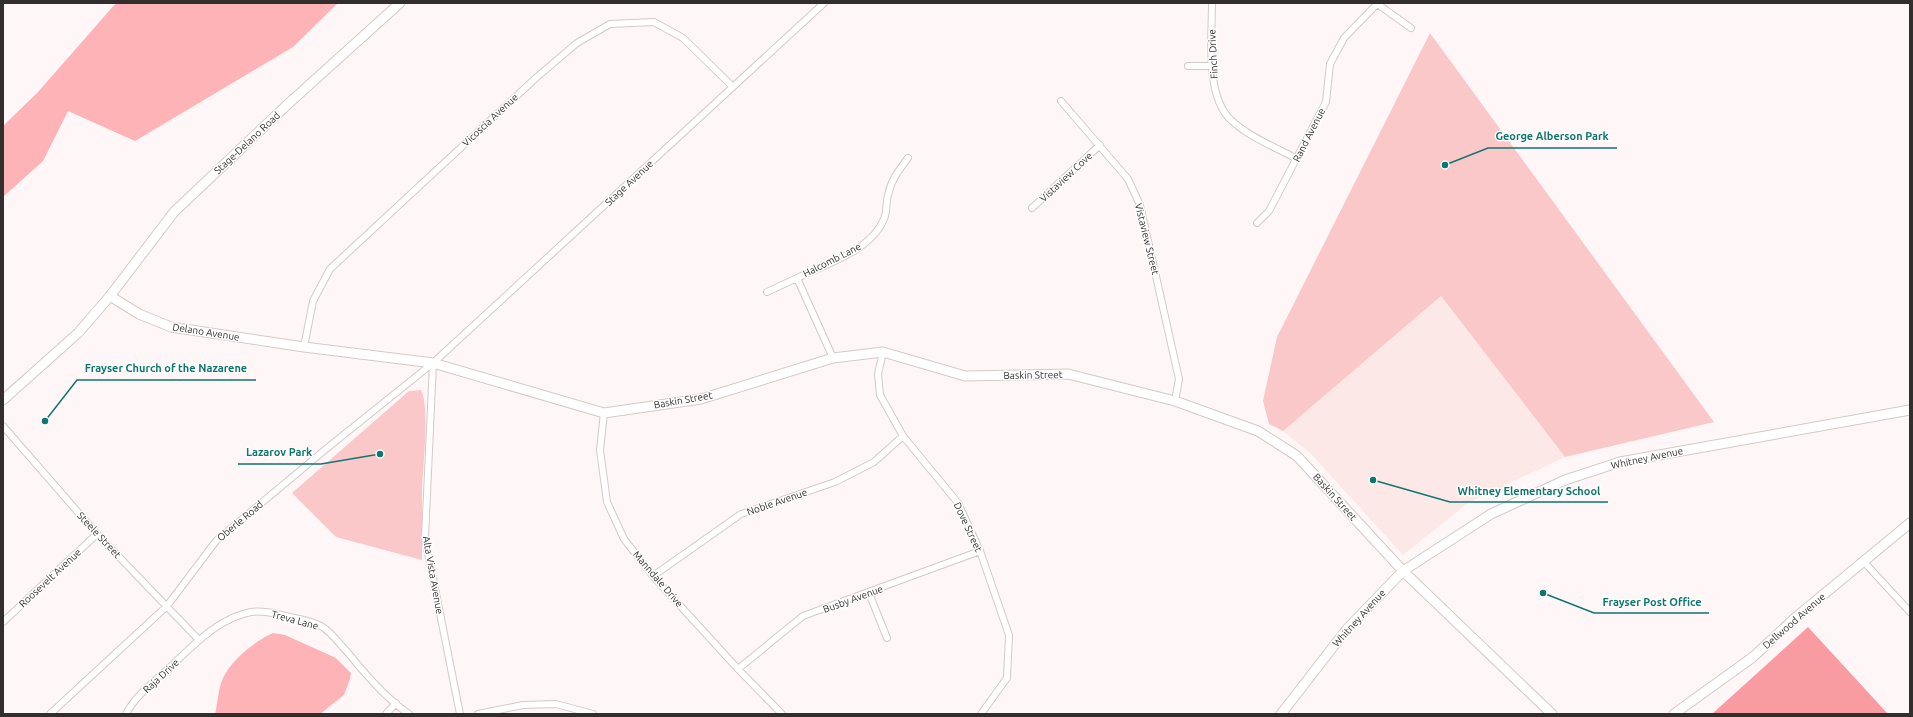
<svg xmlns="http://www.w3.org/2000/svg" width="1913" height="717" viewBox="0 0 1913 717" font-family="Ubuntu,sans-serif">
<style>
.built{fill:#fde8e8}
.green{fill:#fbc8ca}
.forest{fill:#f89ca1}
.water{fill:#feb3b6}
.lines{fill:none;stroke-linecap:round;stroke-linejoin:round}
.street-casing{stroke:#d4c9c9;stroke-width:8}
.secondary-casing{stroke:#d4c9c9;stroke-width:11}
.street{stroke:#fff;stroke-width:6}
.secondary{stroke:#fff;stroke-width:9}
.labels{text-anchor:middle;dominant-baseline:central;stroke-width:3;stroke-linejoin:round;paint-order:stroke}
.street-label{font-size:10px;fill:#332e2e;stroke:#fff}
.leader{fill:none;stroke:#0f766e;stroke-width:1.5}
.callout-dot{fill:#0f766e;stroke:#fff;stroke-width:1.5}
.callout-label{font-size:11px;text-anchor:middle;font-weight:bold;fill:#0f766e;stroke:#fff;stroke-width:3;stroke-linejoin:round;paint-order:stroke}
</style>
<rect width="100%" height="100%" fill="#fff7f7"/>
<path class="built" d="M 1441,296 L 1565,457 L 1468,503 L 1403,555 L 1311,454 L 1283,431 Z"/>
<path class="green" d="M 1430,33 L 1714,422 L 1565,457 L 1441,296 L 1283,431 L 1269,424 L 1263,401 L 1277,337 Z
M 421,390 C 430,407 423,466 422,489 C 422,512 422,536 422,560 L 336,537 L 292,493 L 409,391 Z"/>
<path class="forest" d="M 1808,627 L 1888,714 L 1712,714 Z"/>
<path class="water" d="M 116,3 L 338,3 L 293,47 L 135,141 L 68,111 L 43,161 L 3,197 L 3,126 L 38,92 Z
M 273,633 L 285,635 L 336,658 L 351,673 L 350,679 L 344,695 L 320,714 L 215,714 C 218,702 218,689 223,678 C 232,659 255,641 273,633 Z"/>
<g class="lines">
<defs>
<path id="street" d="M 1212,3 C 1212,36 1205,96 1231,120 C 1249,137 1275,147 1297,159
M 1376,3 L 1411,28
M 1188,66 L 1212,66
M 1061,101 L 1128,179 L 1140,205 L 1179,379 L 1175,401
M 1032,208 L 1100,145
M 1257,223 L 1269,211 L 1326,102 L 1330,64 L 1344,38 L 1377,4
M 767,292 L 797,278
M 304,347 L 313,301 L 330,269 L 537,77 L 577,43 L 610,24 L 654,22 L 683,38 L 733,87
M 883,352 L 878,374 L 880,395 L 903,436 L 958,503 L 980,551 L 1009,635 L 1007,678 L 981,714
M 833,358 L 797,278 C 826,264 874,250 885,216 C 887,209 886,202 888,195 C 891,180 899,170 908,158
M 433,363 L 425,538 L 460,714
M 604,413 L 600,450 L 607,502 L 624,539 L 653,576 L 738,669 L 782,714
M 3,426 L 97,534 L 199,640
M 1864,562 L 1910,612
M 653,576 L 741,514 L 835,482 L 874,462 L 903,436
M 869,593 L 887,638
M 3,622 L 97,534
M 738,669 L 803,616 L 980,551
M 50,714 L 167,606 L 216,541 L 326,449 L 433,363 L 824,3
M 126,714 C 136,695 154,682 169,668 C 193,646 218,618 251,612 C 263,610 277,614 290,617 C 300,619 312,621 321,626 C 333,633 340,645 349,654 C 365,674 388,700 409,714
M 386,714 L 396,703
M 478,714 L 523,705 L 556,704 L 593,714"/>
<path id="secondary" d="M 110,296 L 139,314 L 171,327 L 304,347 L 433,363 L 604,413 L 701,399 L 833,358 L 883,352 L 965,376 L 1068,374 L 1175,401 L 1258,431 L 1297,456 L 1403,571 L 1552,714
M 3,400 L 78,333 L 110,296 L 174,212 L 288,104 L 400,3
M 1281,714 L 1347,629 L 1403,571 L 1491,514 L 1565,480 L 1620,462 L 1910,410
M 1674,714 L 1753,657 L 1795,618 L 1910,523"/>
</defs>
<use href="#street" class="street-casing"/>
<use href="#secondary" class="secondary-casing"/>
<use href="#street" class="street"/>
<use href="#secondary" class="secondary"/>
</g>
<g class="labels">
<g class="street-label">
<text transform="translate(1213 54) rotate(-93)">Finch Drive</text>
<text transform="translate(490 120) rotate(-43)">Vicoscia Avenue</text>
<text transform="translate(1309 135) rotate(-63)">Rand Avenue</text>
<text transform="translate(247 143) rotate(-43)">Stage-Delano Road</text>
<text transform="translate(1066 177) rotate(-43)">Vistaview Cove</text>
<text transform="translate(629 183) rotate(-43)">Stage Avenue</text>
<text transform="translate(1147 239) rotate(76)">Vistaview Street</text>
<text transform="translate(832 260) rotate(-27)">Halcomb Lane</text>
<text transform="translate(206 332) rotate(9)">Delano Avenue</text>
<text transform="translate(1033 375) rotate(-1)">Baskin Street</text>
<text transform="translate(683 400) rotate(-10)">Baskin Street</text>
<text transform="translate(1647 458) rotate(-12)">Whitney Avenue</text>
<text transform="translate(1335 497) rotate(48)">Baskin Street</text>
<text transform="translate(777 502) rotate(-19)">Noble Avenue</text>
<text transform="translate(240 521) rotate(-40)">Oberle Road</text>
<text transform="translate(968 527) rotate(65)">Dove Street</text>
<text transform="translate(99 535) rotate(47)">Steele Street</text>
<text transform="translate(433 575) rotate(80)">Alta Vista Avenue</text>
<text transform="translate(50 578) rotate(-43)">Roosevelt Avenue</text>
<text transform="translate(658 579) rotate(49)">Manndale Drive</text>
<text transform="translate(853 599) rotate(-20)">Busby Avenue</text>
<text transform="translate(1359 618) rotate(-48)">Whitney Avenue</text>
<text transform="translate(295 620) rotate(15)">Treva Lane</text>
<text transform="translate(1794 621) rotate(-41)">Dellwood Avenue</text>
<text transform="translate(161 676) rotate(-43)">Raja Drive</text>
</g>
</g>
<path class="leader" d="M1445 165L1488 148H1617M45 421L77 380H256M380 454L321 464H238M1373 480L1450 502H1608M1543 593L1594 613H1709"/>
<g class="callout-dot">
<circle cx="1445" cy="165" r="4"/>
<circle cx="45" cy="421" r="4"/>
<circle cx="380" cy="454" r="4"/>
<circle cx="1373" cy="480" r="4"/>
<circle cx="1543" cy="593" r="4"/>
</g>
<g class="callout-label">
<text x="1552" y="140">George Alberson Park</text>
<text x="166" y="372">Frayser Church of the Nazarene</text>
<text x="279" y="456">Lazarov Park</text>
<text x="1529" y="495">Whitney Elementary School</text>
<text x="1652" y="606">Frayser Post Office</text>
</g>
<rect width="1913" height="717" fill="none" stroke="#332e2e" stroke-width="8"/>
</svg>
